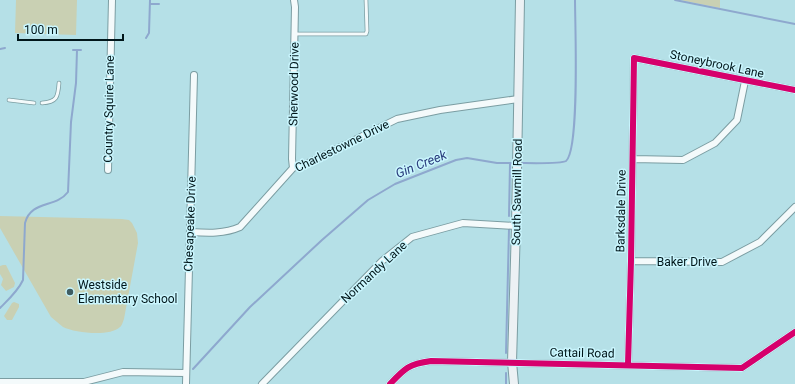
<svg xmlns="http://www.w3.org/2000/svg" width="795" height="384" viewBox="0 0 795 384" font-family="Roboto,sans-serif">
<style>
.green{fill:#c9d0b3}
.lines{fill:none;stroke-linecap:round;stroke-linejoin:round}
.stream{stroke:#8ea8ce;stroke-width:2}
.lane-casing{stroke:#7b9da2;stroke-width:4.5}
.street-casing{stroke:#7b9da2;stroke-width:8}
.secondary-casing{stroke:#7b9da2;stroke-width:10}
.lane{stroke:#f4fafb;stroke-width:3}
.street{stroke:#f4fafb;stroke-width:6}
.secondary{stroke:#ecf1f4;stroke-width:8}
.cycleway-casing{stroke:#caf6fe;stroke-width:8}
.cycleway{stroke:#d6006c;stroke-width:6}
.poi-dot{fill:#3f5d62;stroke:#caf6fe;stroke-width:1.5}
.labels{text-anchor:middle;dominant-baseline:central;stroke-width:3;stroke-linejoin:round;paint-order:stroke}
.street-label{font-size:12px;fill:#00161a;stroke:#caf6fe}
.poi-label{font-size:12px;fill:#00161a;stroke:#caf6fe;text-anchor:start}
.water-label{font-size:13px;font-style:italic;fill:#293b7b;stroke:#caf6fe}
</style>
<rect width="100%" height="100%" fill="#b5e0e7"/>
<path class="green" d="M 16,0 L 77,0 L 76,35 L 15,33 Z
M 680,0 L 720,0 L 720,8 Z
M 0,216 L 122,219 L 129,220 L 132,223 L 137,233 L 138,243 L 124,319 C 123,321 122,326 120,327 C 110,337 75,333 63,327 C 59,324 55,320 51,317 L 0,228 Z
M 3,265 L 6,265 L 15,283 L 14,287 L 6,291 L 1,285 L 3,279 L 0,274 L 0,266 Z
M 14,302 L 19,304 L 19,307 L 12,320 L 7,320 L 4,316 L 12,303 Z"/>
<g class="lines">
<path class="stream" d="M 675,0 L 795,24
M 150,4 L 159,4
M 146,38 L 149,33 L 150,0
M 0,49 L 5,48
M 73,50 L 81,50
M 520,163 C 528,163 561,164 566,161 C 580,150 575,23 575,0
M 509,216 L 510,164
M 0,308 C 9,299 18,291 23,280 L 25,223 C 31,200 56,208 68,192 L 71,122 L 76,83 L 77,50
M 506,353 L 509,229
M 193,369 L 250,307 L 322,240 L 368,200 L 395,184 L 456,160 L 467,158 L 497,163 L 516,163
M 506,384 L 506,373"/>
<defs>
<path id="lane" d="M 295,34 L 366,34 L 367,31 L 366,0
M 9,100 L 34,103
M 42,103 C 57,102 58,97 59,83"/>
<path id="street" d="M 633,159 L 683,160 L 715,143 L 737,120 L 745,81
M 293,168 L 292,159 L 295,7 L 294,0
M 108,170 L 112,0
M 190,232 C 208,233 224,234 240,227 L 293,168 L 306,164 L 397,119 L 440,110 L 518,99
M 631,261 L 722,262 L 760,242 L 795,207
M 628,364 L 631,261 L 634,58 L 795,90
M 0,382 L 84,382 L 123,372 L 186,373
M 186,384 L 194,75
M 262,384 L 382,261 L 412,237 L 463,223 L 516,226
M 390,384 C 405,368 409,364 431,361 L 742,368 L 795,332"/>
<path id="secondary" d="M 514,384 L 512,362 L 516,226 L 520,0"/>
</defs>
<use href="#lane" class="lane-casing"/>
<use href="#street" class="street-casing"/>
<use href="#secondary" class="secondary-casing"/>
<use href="#lane" class="lane"/>
<use href="#street" class="street"/>
<use href="#secondary" class="secondary"/>
<defs>
<path id="cycleway" d="M 628,364 L 631,261 L 634,58 L 795,90
M 390,384 C 405,368 409,364 431,361 L 742,368 L 795,332"/>
</defs>
<use href="#cycleway" class="cycleway-casing"/>
<use href="#cycleway" class="cycleway"/>
</g>
<circle class="poi-dot" cx="70" cy="292" r="4"/>
<g class="labels">
<g class="street-label">
<text transform="translate(717 64) rotate(12)">Stoneybrook Lane</text>
<text transform="translate(294 84) rotate(-89)">Sherwood Drive</text>
<text transform="translate(109 109) rotate(-89)">Country Squire Lane</text>
<text transform="translate(342 146) rotate(-26)">Charlestowne Drive</text>
<text transform="translate(517 192) rotate(-89)">South Sawmill Road</text>
<text transform="translate(621 211) rotate(-89)">Barksdale Drive</text>
<text transform="translate(190 224) rotate(-88)">Chesapeake Drive</text>
<text x="687" y="262">Baker Drive</text>
<text transform="translate(374 272) rotate(-43)">Normandy Lane</text>
<text transform="translate(582 353) rotate(1)">Cattail Road</text>
</g>
<g class="poi-label">
<text x="78" y="285">Westside<tspan x="78" dy="14">Elementary School</tspan></text>
</g>
<g class="water-label">
<text transform="translate(421 164) rotate(-22)">Gin Creek</text>
</g>
</g>
<path d="M18 34v6h105v-6" fill="none" stroke="#00161a" stroke-width="2"/>
<text x="24" y="34" font-size="12" fill="#00161a" stroke="#caf6fe" stroke-width="3" paint-order="stroke">100 m</text>
</svg>
